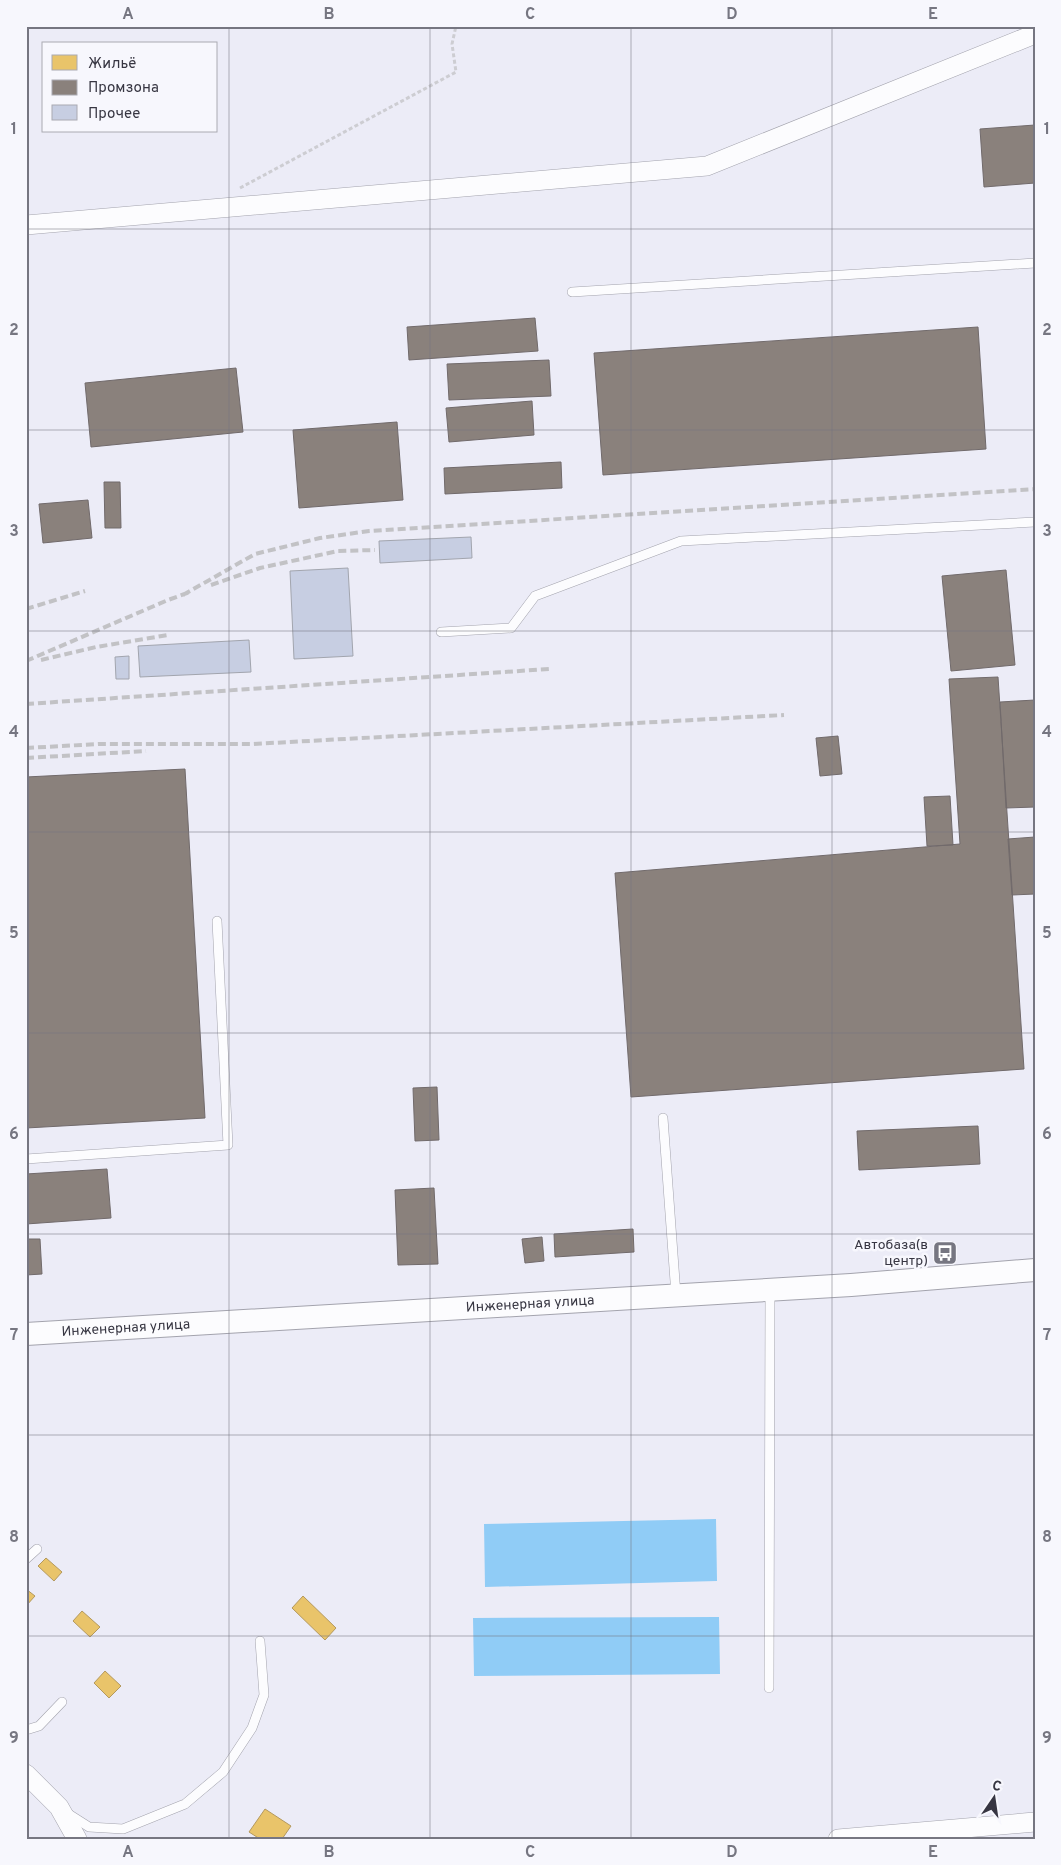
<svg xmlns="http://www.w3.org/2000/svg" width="1061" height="1865" viewBox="0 0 1061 1865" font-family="Overpass,sans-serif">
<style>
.water{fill:#90ccf6}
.homes{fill:#e9c46a;stroke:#b4995e}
.industry{fill:#8a817c;stroke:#716a6b}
.building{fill:#c7cee2;stroke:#a2a5ae}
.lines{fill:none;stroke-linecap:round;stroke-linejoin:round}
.service-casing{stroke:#a3a3ad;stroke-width:10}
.minor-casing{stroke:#a3a3ad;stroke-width:20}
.tertiary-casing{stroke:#a3a3ad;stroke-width:24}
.path{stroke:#cdcdd2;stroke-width:3;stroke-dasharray:4 2.5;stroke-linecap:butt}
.service{stroke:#fcfcfe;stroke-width:9}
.minor{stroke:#fcfcfe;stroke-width:19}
.tertiary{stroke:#fcfcfe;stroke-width:22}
.rail{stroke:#c2c2c5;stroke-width:4;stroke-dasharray:8 4;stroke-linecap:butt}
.grid{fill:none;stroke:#767681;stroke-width:1;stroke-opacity:0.55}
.labels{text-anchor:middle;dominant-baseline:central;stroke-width:5;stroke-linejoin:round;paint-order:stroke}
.poi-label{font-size:14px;fill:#373642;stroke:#f7f7fd;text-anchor:end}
.street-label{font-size:14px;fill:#373642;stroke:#f7f7fd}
.neatline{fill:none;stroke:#767681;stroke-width:2}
.grid-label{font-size:16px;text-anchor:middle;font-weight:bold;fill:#767681}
</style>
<rect width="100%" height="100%" fill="#ececf7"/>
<path class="water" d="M 716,1519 L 717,1581 L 485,1587 L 484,1524 Z
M 719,1617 L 720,1674 L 474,1676 L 473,1618 Z"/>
<path class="homes" d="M 46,1558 L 62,1572 L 54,1581 L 38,1566 Z
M 26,1589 L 35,1596 L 26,1606 Z
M 303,1596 L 336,1628 L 325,1640 L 292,1608 Z
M 82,1611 L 100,1627 L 90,1637 L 73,1621 Z
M 105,1671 L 121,1686 L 109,1698 L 94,1683 Z
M 265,1809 L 291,1826 L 282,1839 L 260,1839 L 249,1832 Z"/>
<path class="industry" d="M 1035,125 L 1035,183 L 984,187 L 980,129 Z
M 535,318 L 538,351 L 409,360 L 407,327 Z
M 978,327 L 986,449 L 603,475 L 594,353 Z
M 549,360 L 551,396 L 449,400 L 447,364 Z
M 236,368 L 243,432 L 91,447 L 85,383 Z
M 532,401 L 534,435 L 449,442 L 446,408 Z
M 397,422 L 403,500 L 299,508 L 293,430 Z
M 561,462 L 562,488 L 445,494 L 444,468 Z
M 104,482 L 120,482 L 121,528 L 105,528 Z
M 88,500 L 92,538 L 43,543 L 39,504 Z
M 1006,570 L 1015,665 L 951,671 L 942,576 Z
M 998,677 L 1024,1069 L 631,1097 L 615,873 L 960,844 L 949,679 Z
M 1035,700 L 1035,807 L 1006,808 L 1000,702 Z
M 838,736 L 842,774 L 820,776 L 816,738 Z
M 185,769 L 205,1118 L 26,1128 L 26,777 Z
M 950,796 L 953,845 L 927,846 L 924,797 Z
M 1035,837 L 1035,894 L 1012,895 L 1008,839 Z
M 437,1087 L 439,1140 L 415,1141 L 413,1088 Z
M 978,1126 L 980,1164 L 859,1170 L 857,1131 Z
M 107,1169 L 111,1218 L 26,1224 L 26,1174 Z
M 434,1188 L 438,1264 L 398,1265 L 395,1190 Z
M 633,1229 L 634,1252 L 555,1257 L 554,1234 Z
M 542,1237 L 544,1261 L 525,1263 L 522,1239 Z
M 26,1239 L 40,1239 L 42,1274 L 26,1275 Z"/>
<path class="building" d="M 471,537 L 472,558 L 380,563 L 379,541 Z
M 348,568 L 353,656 L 294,659 L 290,571 Z
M 249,640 L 251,672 L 140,677 L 138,646 Z
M 129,656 L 129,679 L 116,679 L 115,657 Z"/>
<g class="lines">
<defs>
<path id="service" d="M 572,292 L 1035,263
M 441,632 L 511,628 L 535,596 L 681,541 L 1035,522
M 663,1118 L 676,1295
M 26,1159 L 228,1145 L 217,921
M 26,1559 L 37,1549
M 769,1688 L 770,1290
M 26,1730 L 39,1726 L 62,1702
M 67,1813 L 89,1827 L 123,1829 L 185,1804 L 223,1772 L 252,1728 L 264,1695 L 260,1641"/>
<path id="minor" d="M 26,225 L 707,166 L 1035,34
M 26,1774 L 59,1807 L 77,1839
M 838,1839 L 1035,1822"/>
<g id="tertiary">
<path id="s1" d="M 26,1334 L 851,1285 L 1035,1270"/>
</g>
</defs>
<use href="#service" class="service-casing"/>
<use href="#minor" class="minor-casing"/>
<use href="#tertiary" class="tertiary-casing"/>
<path class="path" d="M 240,188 L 456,72 L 452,44 L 456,26"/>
<use href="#service" class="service"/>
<use href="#minor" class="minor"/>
<use href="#tertiary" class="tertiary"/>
<path class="rail" d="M 211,585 L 260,568 L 338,551 L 375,550
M 183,595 L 255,554 L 320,538 L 369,531 L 1035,489
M 26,609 L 85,591
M 41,660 L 96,647 L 168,635
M 26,661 L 168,600 L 190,592
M 26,704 L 549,669
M 26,748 L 99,744 L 253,744 L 784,715
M 26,758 L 146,751"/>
</g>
<path class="grid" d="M 229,26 L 229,1839M 430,26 L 430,1839M 631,26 L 631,1839M 832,26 L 832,1839M 26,229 L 1035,229M 26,430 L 1035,430M 26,631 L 1035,631M 26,832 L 1035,832M 26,1033 L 1035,1033M 26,1234 L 1035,1234M 26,1435 L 1035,1435M 26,1636 L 1035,1636"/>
<defs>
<symbol id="bus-square" viewBox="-11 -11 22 22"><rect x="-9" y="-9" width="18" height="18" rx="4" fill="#767681" stroke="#f7f7fd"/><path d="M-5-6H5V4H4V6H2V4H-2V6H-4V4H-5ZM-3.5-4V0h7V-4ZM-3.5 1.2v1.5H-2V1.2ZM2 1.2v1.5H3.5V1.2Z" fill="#fff"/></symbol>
</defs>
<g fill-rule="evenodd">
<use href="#bus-square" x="931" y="1239" width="28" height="28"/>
</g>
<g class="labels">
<g class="poi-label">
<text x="928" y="1245">Автобаза(в<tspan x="928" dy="16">центр)</tspan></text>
</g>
<g class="street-label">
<text stroke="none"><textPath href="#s1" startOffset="505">Инженерная улица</textPath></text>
<text stroke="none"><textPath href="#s1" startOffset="100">Инженерная улица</textPath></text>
</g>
</g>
<rect width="1061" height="1865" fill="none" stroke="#f7f7fd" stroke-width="55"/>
<rect x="42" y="42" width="175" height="90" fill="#f7f7fd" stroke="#aaaab2"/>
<rect x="52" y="55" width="25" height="15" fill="#e9c46a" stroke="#aaaab2"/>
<text x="88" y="68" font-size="15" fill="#373642">Жильё</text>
<rect x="52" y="80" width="25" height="15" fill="#8a817c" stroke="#aaaab2"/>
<text x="88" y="92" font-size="15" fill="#373642">Промзона</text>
<rect x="52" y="105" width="25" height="15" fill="#c7cee2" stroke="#aaaab2"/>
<text x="88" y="118" font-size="15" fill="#373642">Прочее</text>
<g transform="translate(994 1798) rotate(13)" stroke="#f7f7fd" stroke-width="4" paint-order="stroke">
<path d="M0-4L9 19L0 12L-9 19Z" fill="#373642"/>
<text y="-8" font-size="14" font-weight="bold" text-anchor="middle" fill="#373642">С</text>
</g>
<rect x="28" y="28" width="1006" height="1810" class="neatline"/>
<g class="grid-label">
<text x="128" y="19">A</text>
<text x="329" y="19">B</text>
<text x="530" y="19">C</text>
<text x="732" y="19">D</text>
<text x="933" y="19">E</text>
<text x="14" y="134">1</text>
<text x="1047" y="134">1</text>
<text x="14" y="335">2</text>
<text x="1047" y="335">2</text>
<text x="14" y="536">3</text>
<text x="1047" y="536">3</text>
<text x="14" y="737">4</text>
<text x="1047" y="737">4</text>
<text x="14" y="938">5</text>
<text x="1047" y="938">5</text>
<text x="14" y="1139">6</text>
<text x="1047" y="1139">6</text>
<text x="14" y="1340">7</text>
<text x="1047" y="1340">7</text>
<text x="14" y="1542">8</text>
<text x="1047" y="1542">8</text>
<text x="14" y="1743">9</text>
<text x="1047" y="1743">9</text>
<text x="128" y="1857">A</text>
<text x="329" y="1857">B</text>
<text x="530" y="1857">C</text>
<text x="732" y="1857">D</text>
<text x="933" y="1857">E</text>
</g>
</svg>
